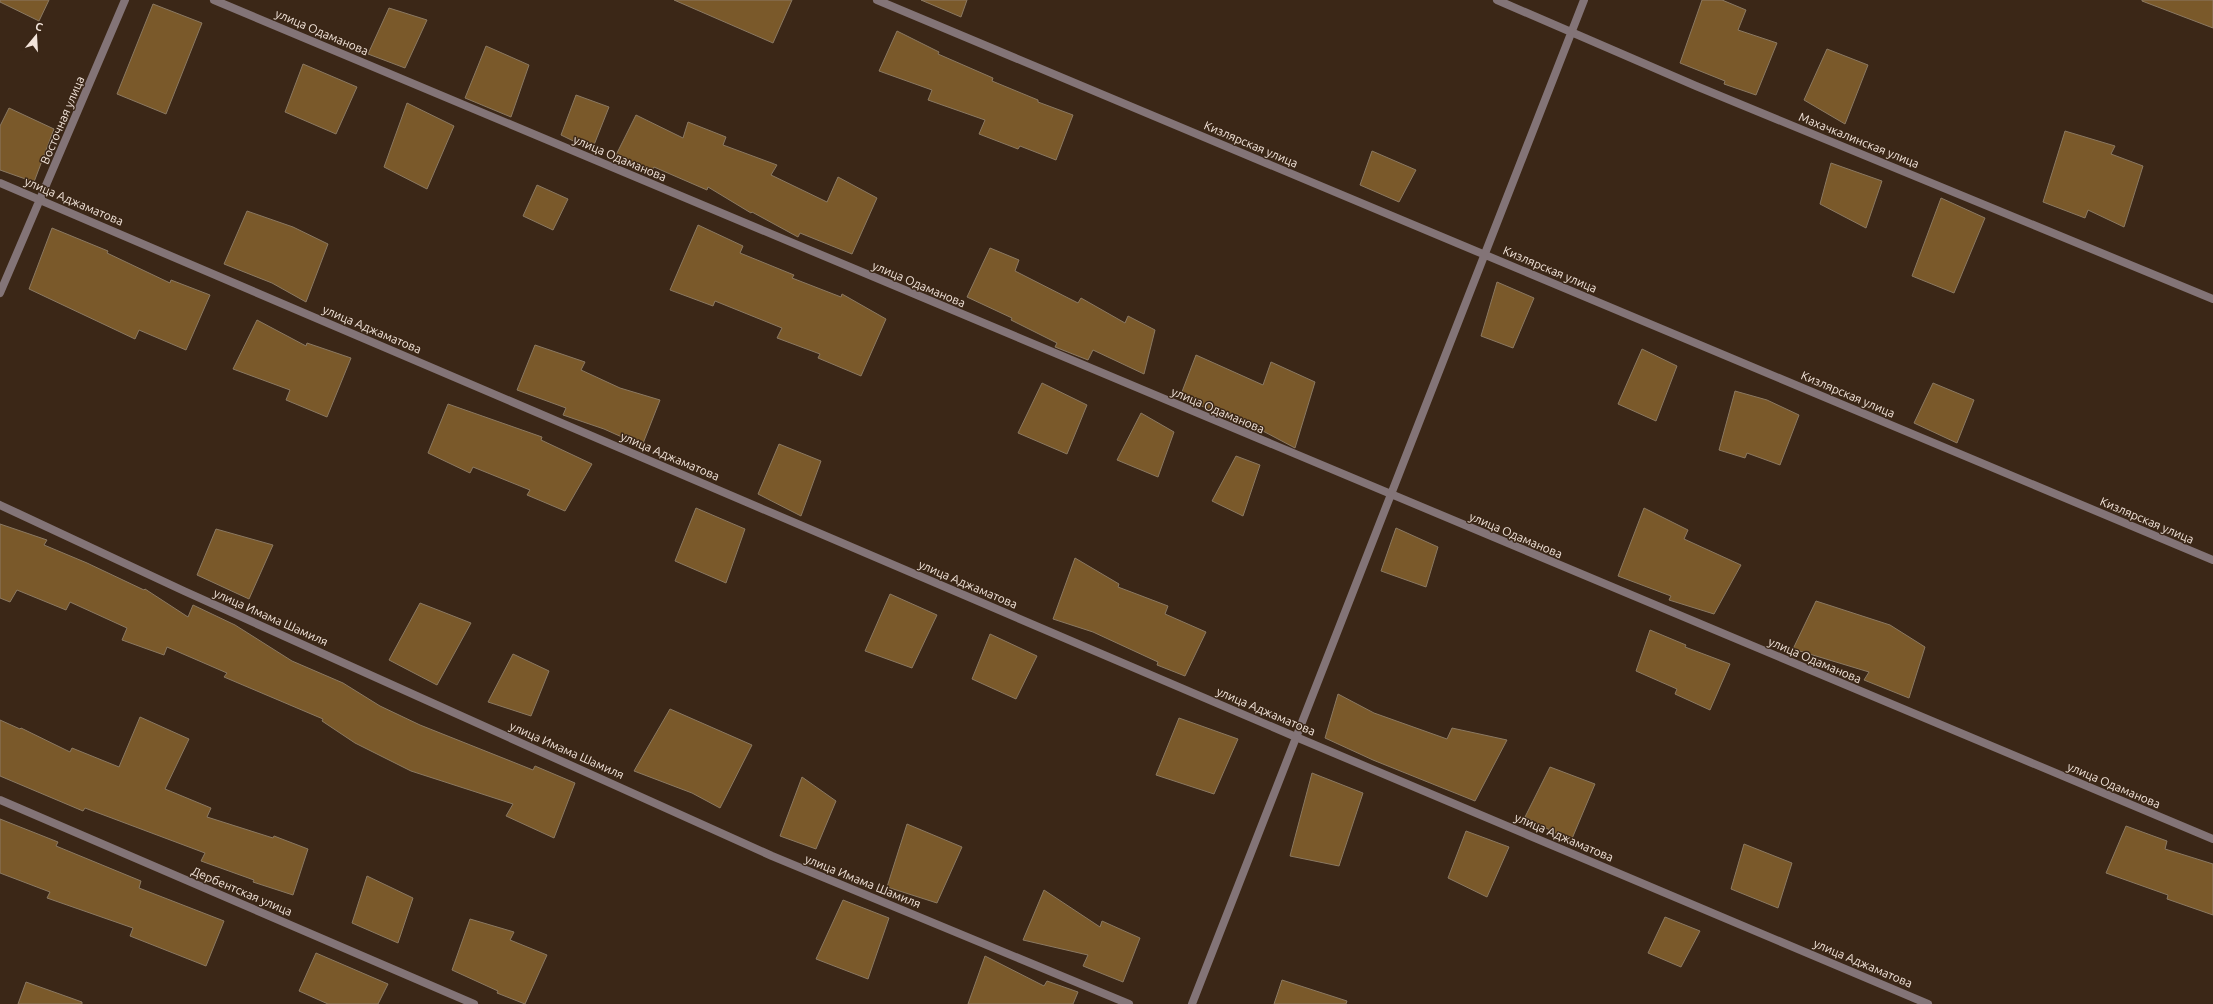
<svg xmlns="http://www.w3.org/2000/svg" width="2213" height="1004" viewBox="0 0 2213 1004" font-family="Ubuntu,sans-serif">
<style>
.building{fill:#7a592a;stroke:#8b7962}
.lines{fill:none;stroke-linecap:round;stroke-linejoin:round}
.street{stroke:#837477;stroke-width:8}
.labels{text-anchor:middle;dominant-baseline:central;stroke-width:3;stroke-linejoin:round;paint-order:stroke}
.street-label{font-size:12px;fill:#f2e4da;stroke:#3b2717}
</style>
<rect width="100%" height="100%" fill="#3b2717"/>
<path class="building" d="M 0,0 L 49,0 L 39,21 L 0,2 Z
M 674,0 L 792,0 L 773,43 Z
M 921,0 L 967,0 L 961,17 Z
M 1702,0 L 1722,0 L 1746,10 L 1738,30 L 1777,43 L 1756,95 L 1724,84 L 1725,81 L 1680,63 Z
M 2142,0 L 2213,0 L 2213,28 L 2142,1 Z
M 153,4 L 202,23 L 166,114 L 117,94 Z
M 389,8 L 427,20 L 405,68 L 368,54 Z
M 897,31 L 939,52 L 938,54 L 993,78 L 992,81 L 1038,100 L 1038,102 L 1073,115 L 1056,160 L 1020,146 L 1018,149 L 979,134 L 985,120 L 928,100 L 932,90 L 879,71 Z
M 486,46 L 529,65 L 511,117 L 465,98 Z
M 1827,49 L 1868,65 L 1845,124 L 1804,100 Z
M 303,64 L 357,87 L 336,134 L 285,112 Z
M 576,95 L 609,107 L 592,150 L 561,135 Z
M 407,103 L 454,126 L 427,189 L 384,167 Z
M 9,108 L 54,129 L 34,182 L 0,170 L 0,126 Z
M 636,115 L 683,138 L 688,122 L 726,137 L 723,145 L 777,165 L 771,175 L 827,202 L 838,177 L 877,198 L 852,254 L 800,233 L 798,237 L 752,212 L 751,213 L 708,187 L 707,190 L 654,167 L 651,172 L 614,159 Z
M 2065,131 L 2115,146 L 2111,154 L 2143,166 L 2124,227 L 2088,210 L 2085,218 L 2043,202 Z
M 1372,151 L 1416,170 L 1399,202 L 1360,185 Z
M 1831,163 L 1882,181 L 1866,228 L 1820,204 Z
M 537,185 L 568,199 L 553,230 L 523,216 Z
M 1941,198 L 1985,218 L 1954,293 L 1912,276 Z
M 247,211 L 293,227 L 328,244 L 306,302 L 272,283 L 224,264 Z
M 698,225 L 743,246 L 740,253 L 794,275 L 792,278 L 841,297 L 842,294 L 886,319 L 861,376 L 818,358 L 820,354 L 777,338 L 782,328 L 715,301 L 713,306 L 670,290 Z
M 52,228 L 108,251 L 107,253 L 170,283 L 171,280 L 210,295 L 186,350 L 139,330 L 135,339 L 29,289 Z
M 990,248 L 1019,260 L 1015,271 L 1078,303 L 1081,298 L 1125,323 L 1128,316 L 1155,330 L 1144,374 L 1093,350 L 1088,360 L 1055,347 L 1057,343 L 1011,320 L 1012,318 L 967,297 Z
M 1497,282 L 1534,298 L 1513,348 L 1481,336 Z
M 257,320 L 306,346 L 307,343 L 351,358 L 327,417 L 286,400 L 290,390 L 233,369 Z
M 535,345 L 585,362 L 581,370 L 620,388 L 660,400 L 642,446 L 604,429 L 563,415 L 566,408 L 517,390 Z
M 1642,349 L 1677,366 L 1656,421 L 1618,404 Z
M 1196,355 L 1263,385 L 1271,362 L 1315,382 L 1295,448 L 1229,413 L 1228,417 L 1180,397 Z
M 1042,383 L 1087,405 L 1067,454 L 1018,433 Z
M 1933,383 L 1974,400 L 1957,443 L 1914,423 Z
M 1735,391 L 1767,400 L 1799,415 L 1780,465 L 1747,453 L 1745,458 L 1719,450 Z
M 448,404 L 542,437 L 541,440 L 592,464 L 565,511 L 527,495 L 530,490 L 473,467 L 470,473 L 428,453 Z
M 1141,413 L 1174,432 L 1158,477 L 1117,460 Z
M 779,444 L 821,461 L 801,516 L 758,494 Z
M 1236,456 L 1260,465 L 1243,516 L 1212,501 Z
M 696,508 L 745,529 L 726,583 L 675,561 Z
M 1644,508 L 1688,530 L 1684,539 L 1741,565 L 1714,614 L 1669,600 L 1671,596 L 1618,576 Z
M 0,524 L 47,540 L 44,545 L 87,563 L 144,590 L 145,589 L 188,617 L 193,605 L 235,625 L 292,661 L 343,683 L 380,706 L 420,725 L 533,770 L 535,766 L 575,783 L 554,838 L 506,816 L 513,804 L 411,771 L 355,743 L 322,721 L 323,719 L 224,677 L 227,673 L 167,647 L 164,655 L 122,640 L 127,628 L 70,602 L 66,610 L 17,590 L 10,602 L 0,598 Z
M 1396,528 L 1438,547 L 1426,587 L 1381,571 Z
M 216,529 L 273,545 L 249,599 L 197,575 Z
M 1075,558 L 1119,584 L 1118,587 L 1168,606 L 1165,614 L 1206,632 L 1185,676 L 1157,665 L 1158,662 L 1093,632 L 1053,619 Z
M 890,594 L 937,615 L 912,668 L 865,651 Z
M 1816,601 L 1890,625 L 1925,647 L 1909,698 L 1864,680 L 1869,672 L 1793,649 Z
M 420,603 L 471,623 L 437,685 L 389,660 Z
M 1650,630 L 1686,645 L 1685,647 L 1730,664 L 1710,710 L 1675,694 L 1677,689 L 1636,671 Z
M 990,634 L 1037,656 L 1016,699 L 972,679 Z
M 513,654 L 549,671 L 531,716 L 488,702 Z
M 1338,694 L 1374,713 L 1447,739 L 1452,728 L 1507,740 L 1475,801 L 1373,760 L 1325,738 Z
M 670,709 L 752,745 L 720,808 L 692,793 L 634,771 Z
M 140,717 L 189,739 L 165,789 L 211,808 L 207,817 L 273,838 L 274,836 L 308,849 L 293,895 L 253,882 L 254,880 L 201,861 L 205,853 L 85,808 L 83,811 L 0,776 L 0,720 L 20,729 L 21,728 L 70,752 L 72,748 L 119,767 Z
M 1179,718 L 1238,739 L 1214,794 L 1156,775 Z
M 1550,767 L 1595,784 L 1571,841 L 1525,817 Z
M 1312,773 L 1363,793 L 1339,866 L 1290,856 Z
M 802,777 L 836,801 L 816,849 L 780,836 Z
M 0,819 L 58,842 L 56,846 L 141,881 L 139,888 L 224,921 L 206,966 L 130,936 L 133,928 L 47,898 L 50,892 L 0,873 Z
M 907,824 L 962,847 L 937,903 L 887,887 Z
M 2126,826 L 2167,841 L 2165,849 L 2213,864 L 2213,915 L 2167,899 L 2168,895 L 2106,873 Z
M 1466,831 L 1509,847 L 1487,897 L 1448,878 Z
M 1744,844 L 1792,863 L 1778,908 L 1731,889 Z
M 367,876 L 413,898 L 398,943 L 352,923 Z
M 1044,890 L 1100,927 L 1102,921 L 1140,938 L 1123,982 L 1083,966 L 1088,955 L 1023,940 Z
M 843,900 L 889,918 L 868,979 L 816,959 Z
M 1665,917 L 1700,931 L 1681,967 L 1648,953 Z
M 470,919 L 514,932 L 510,940 L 547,955 L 525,1004 L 497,993 L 498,991 L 452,970 Z
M 316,953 L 388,984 L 378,1004 L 328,1004 L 299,991 Z
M 985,956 L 1044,986 L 1047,981 L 1078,992 L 1073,1004 L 968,1004 Z
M 1282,980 L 1347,1001 L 1346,1004 L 1274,1004 Z
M 26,982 L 82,1002 L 82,1004 L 18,1004 Z"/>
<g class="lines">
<path class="street" d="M 214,0 L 2213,839
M 877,0 L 2213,560
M 1497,0 L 1696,86 L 2213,299
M 0,183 L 1296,737 L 1928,1004
M 0,293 L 125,0
M 0,505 L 184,591 L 772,856 L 1129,1004
M 0,800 L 474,1004
M 1192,1004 L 1584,0"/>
</g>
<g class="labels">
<g class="street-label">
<text transform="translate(322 32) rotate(23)">улица Одаманова</text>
<text transform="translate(62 120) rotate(-67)">Восточная улица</text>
<text transform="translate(1859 140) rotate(22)">Махачкалинская улица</text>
<text transform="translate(1251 144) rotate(23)">Кизлярская улица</text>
<text transform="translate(620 158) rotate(23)">улица Одаманова</text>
<text transform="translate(74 201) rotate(23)">улица Аджаматова</text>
<text transform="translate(1550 269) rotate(23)">Кизлярская улица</text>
<text transform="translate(919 284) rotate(23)">улица Одаманова</text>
<text transform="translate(372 329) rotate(23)">улица Аджаматова</text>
<text transform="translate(1848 394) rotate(23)">Кизлярская улица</text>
<text transform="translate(1218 410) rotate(23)">улица Одаманова</text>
<text transform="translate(670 456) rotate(23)">улица Аджаматова</text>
<text transform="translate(2147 520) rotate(23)">Кизлярская улица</text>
<text transform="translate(1516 535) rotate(23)">улица Одаманова</text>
<text transform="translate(968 584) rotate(23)">улица Аджаматова</text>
<text transform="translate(271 617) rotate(24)">улица Имама Шамиля</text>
<text transform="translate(1815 660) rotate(23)">улица Одаманова</text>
<text transform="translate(1266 711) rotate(23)">улица Аджаматова</text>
<text transform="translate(567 750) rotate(24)">улица Имама Шамиля</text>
<text transform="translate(2114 785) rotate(23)">улица Одаманова</text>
<text transform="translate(1564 837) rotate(23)">улица Аджаматова</text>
<text transform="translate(863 881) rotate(22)">улица Имама Шамиля</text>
<text transform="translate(242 891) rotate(23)">Дербентская улица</text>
<text transform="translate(1863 963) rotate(23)">улица Аджаматова</text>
</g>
</g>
<g transform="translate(36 36) rotate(18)" stroke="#3b2717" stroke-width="3" paint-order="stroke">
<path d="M0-3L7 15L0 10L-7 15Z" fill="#f2e4da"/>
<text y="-6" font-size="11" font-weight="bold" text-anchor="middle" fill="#f2e4da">С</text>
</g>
</svg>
